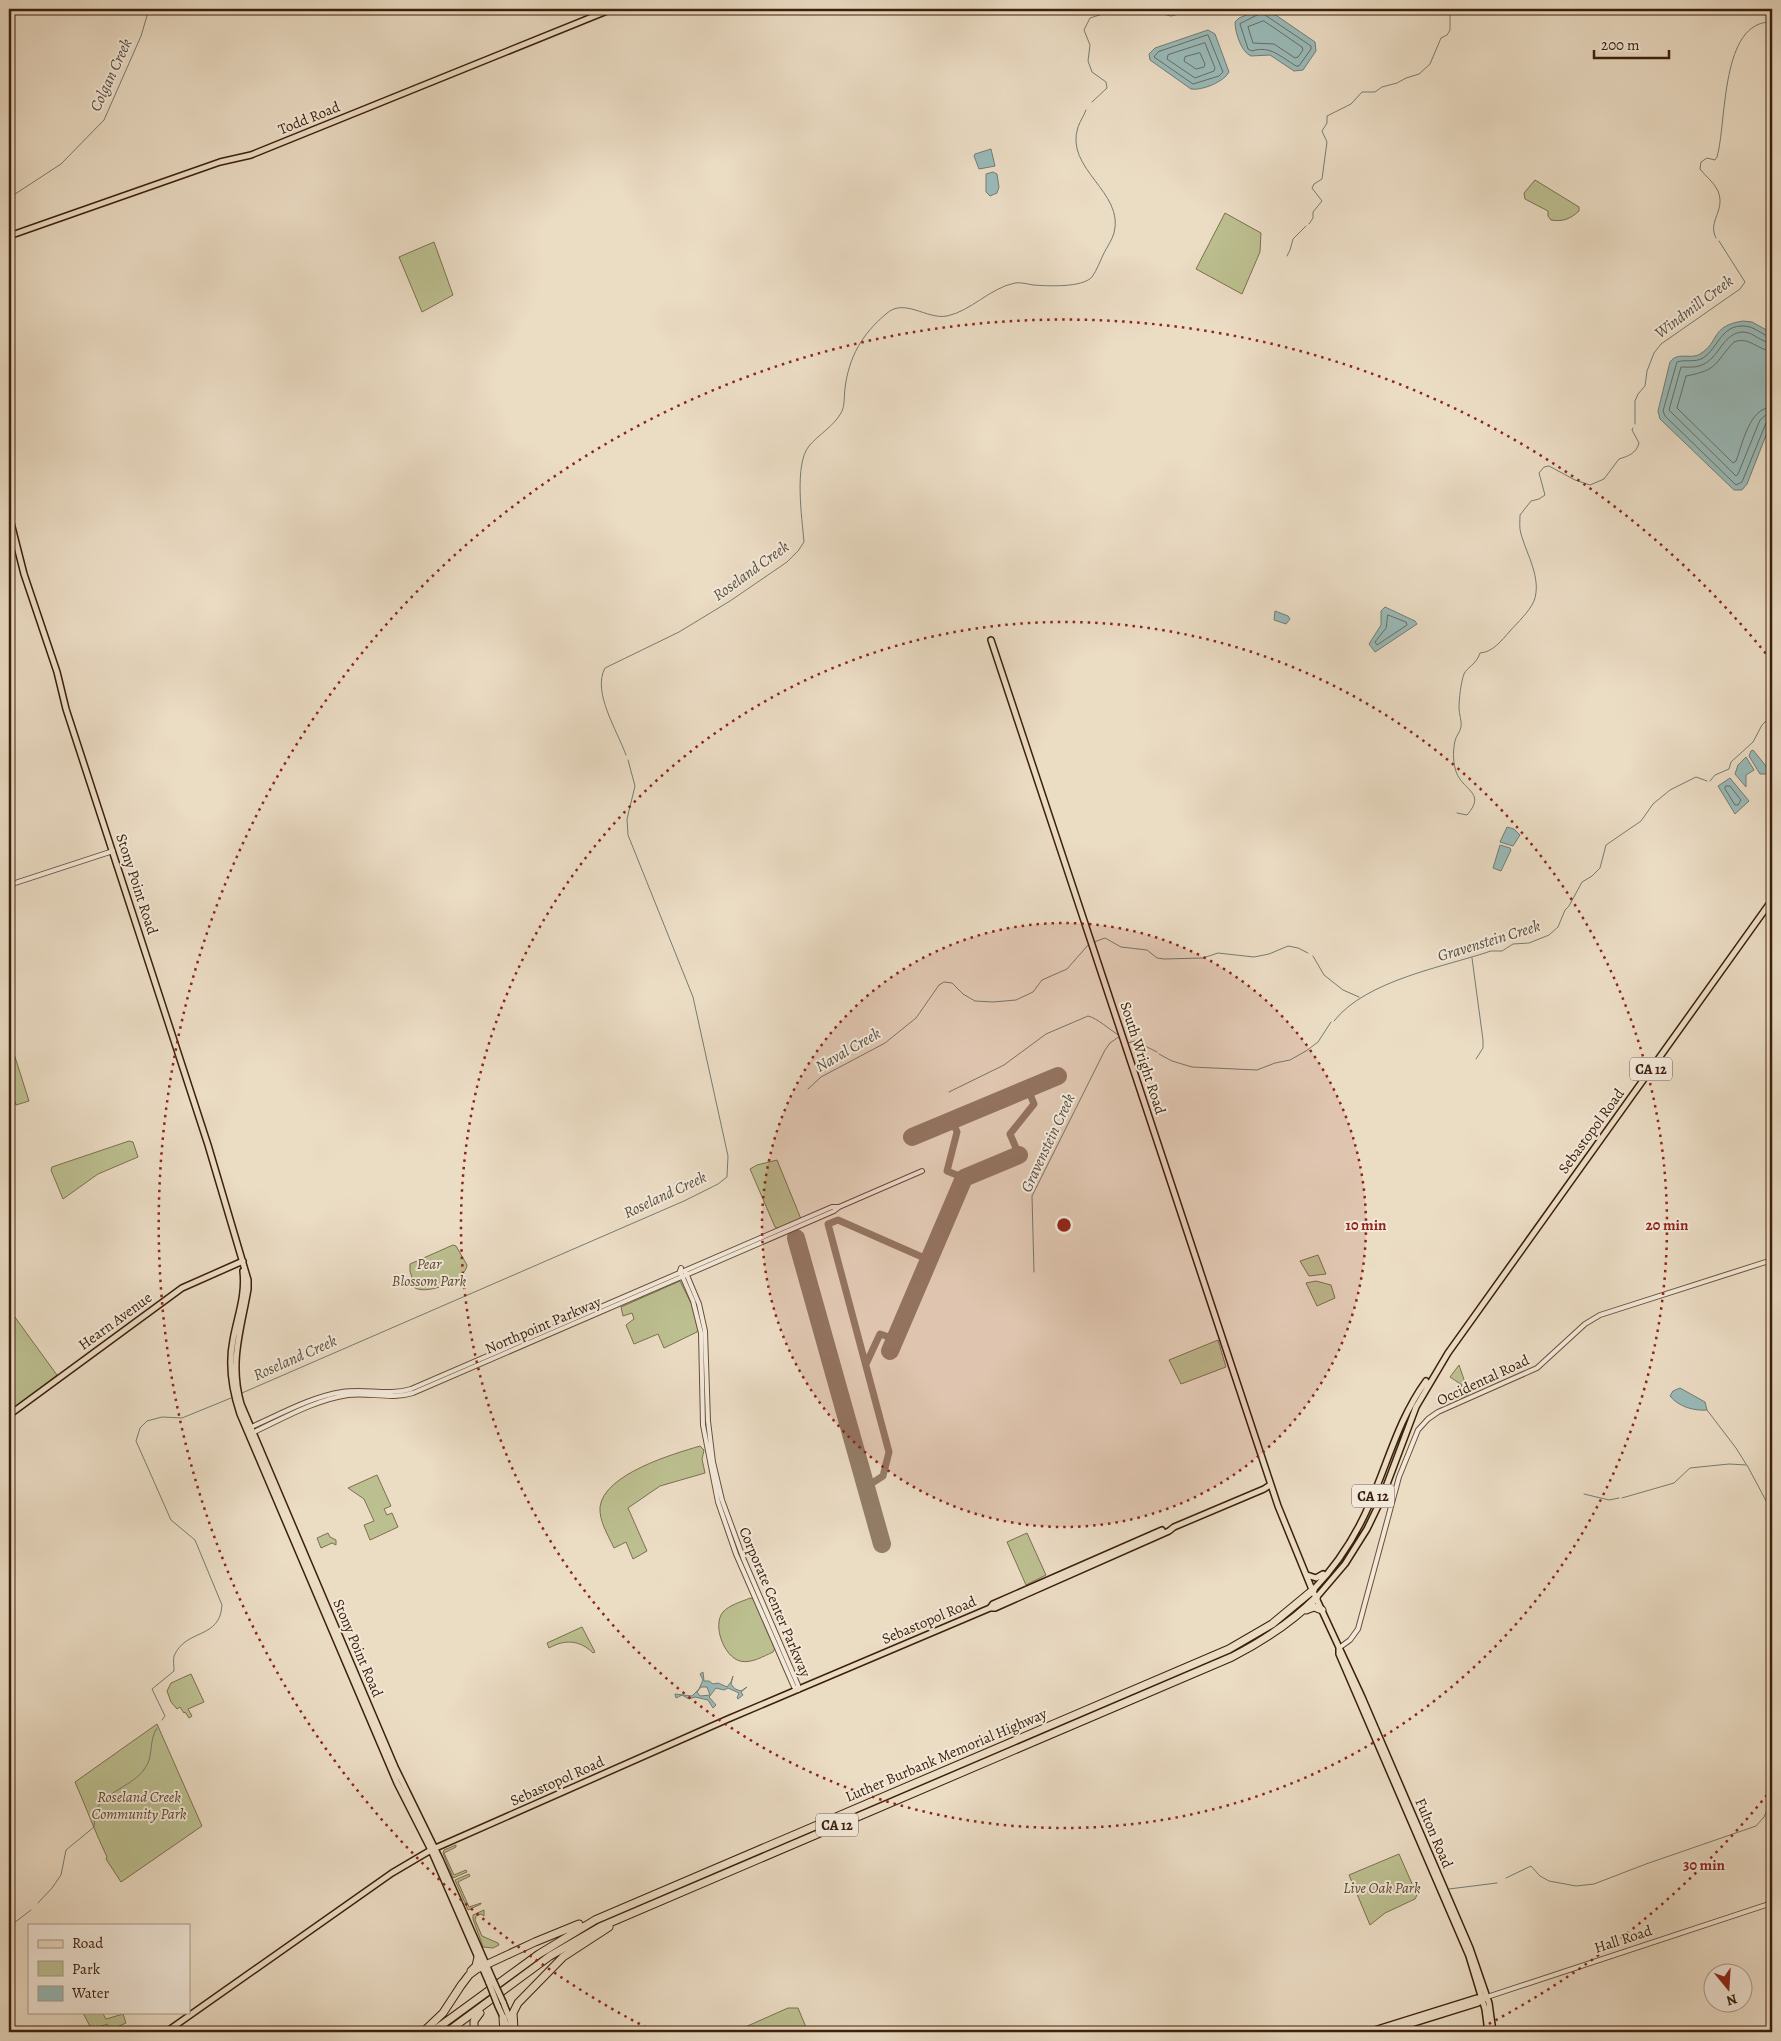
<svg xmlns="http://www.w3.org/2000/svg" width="1781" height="2041" viewBox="0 0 1781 2041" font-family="Alegreya,serif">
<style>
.green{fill:#bcbf90;stroke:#7c704e}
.water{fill:#99bab9;stroke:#747c73;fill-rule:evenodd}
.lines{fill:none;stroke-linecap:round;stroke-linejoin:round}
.shore{stroke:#6a6d62;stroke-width:1}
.stream{stroke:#747c73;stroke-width:1}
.taxiway{stroke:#947e68;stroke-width:7}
.runway{stroke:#947e68;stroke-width:18}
.minor-casing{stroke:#684f39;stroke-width:6}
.major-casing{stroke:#3c200b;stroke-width:8}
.highway-casing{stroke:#3c200b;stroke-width:9}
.minor{stroke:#f2e8d9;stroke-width:4}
.major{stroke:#ebdcc4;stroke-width:5}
.highway{stroke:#ebdcc4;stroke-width:7}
.major-bridge-casing{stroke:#3c200b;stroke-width:8;stroke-linecap:butt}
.major-bridge{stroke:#ebdcc4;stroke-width:5}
.ring{fill:none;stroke:#8f2418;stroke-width:2.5;stroke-dasharray:2.5 5}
.labels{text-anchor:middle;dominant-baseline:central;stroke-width:4;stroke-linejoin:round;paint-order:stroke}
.shield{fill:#f2e8d9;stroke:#735c49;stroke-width:1}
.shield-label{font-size:14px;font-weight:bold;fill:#3c200b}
.street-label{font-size:15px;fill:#3c200b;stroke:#f2e8d9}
.park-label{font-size:15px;font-style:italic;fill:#5c482c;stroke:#f2e8d9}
.water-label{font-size:16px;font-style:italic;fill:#584e3f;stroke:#f2e8d9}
.centre{fill:#8f2418;stroke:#f2e8d9;stroke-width:2.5}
.ring-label{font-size:15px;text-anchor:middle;font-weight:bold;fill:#8f2418;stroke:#f2e8d9;stroke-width:4;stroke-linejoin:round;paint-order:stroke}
</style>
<rect width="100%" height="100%" fill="#ebdcc4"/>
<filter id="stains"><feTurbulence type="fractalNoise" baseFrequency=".004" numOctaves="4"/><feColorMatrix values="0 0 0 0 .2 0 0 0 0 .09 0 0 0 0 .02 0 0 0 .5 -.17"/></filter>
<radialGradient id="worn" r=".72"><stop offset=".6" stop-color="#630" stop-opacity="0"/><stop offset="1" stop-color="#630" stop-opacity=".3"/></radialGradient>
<path class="green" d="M 1535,180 L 1579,207 L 1579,211 C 1570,219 1563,222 1551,220 L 1548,216 L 1548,211 L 1525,199 L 1524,193 Z
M 1225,213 L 1261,233 L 1260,252 L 1242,294 L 1196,269 Z
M 434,242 L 453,295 L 422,312 L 399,257 Z
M 9,1038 L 29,1101 L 16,1105 L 9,1084 Z
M 129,1141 L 133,1142 L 138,1157 L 98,1174 L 63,1199 L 51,1170 L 52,1167 Z
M 777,1160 L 801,1219 L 779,1229 L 775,1227 L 750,1169 L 757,1165 Z
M 453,1245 L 456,1246 L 467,1265 C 466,1280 428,1295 415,1288 L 410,1271 L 410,1264 Z
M 1318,1255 L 1326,1274 L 1309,1276 L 1300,1261 Z
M 680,1281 L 693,1307 L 698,1330 L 697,1332 L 664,1348 L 658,1334 L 634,1344 L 626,1325 L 634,1319 L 632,1313 L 623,1316 L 621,1307 Z
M 1316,1281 L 1331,1285 L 1335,1298 L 1317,1306 L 1306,1283 Z
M 9,1309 L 57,1375 L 9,1412 Z
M 1218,1340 L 1226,1367 L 1181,1384 L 1169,1360 Z
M 1459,1365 L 1469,1394 L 1461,1398 L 1455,1395 L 1462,1385 L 1450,1377 Z
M 700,1446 L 704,1450 L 702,1459 L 705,1473 L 660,1486 L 628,1508 L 647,1551 L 633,1559 L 626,1542 L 614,1548 C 608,1535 599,1521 600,1507 C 604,1474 673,1454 700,1446 Z
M 377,1475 L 391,1506 L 384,1509 L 387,1515 L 392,1513 L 398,1527 L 370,1540 L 364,1525 L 374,1521 L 364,1499 L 348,1488 Z
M 328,1533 L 330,1537 L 336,1540 L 336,1545 L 332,1543 L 321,1548 L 317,1538 Z
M 1027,1533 L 1046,1575 L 1026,1585 L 1007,1542 Z
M 750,1598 L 754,1599 L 775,1648 L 773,1652 C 764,1656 751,1664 740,1661 C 724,1657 712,1625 723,1612 C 729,1605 741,1602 750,1598 Z
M 582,1627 L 595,1652 L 593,1653 C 580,1640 565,1639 549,1648 L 547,1643 Z
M 191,1674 L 204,1702 L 188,1709 L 192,1716 L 189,1718 L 185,1712 L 184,1713 L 180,1707 L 177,1709 L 171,1702 L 167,1691 L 171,1683 Z
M 157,1724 L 202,1826 L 121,1882 L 106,1859 L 107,1857 C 95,1832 86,1807 75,1782 Z
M 456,1845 L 456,1847 L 444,1853 L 454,1875 L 466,1870 L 467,1872 L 453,1878 L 443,1853 L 444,1850 Z
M 1399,1854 L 1417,1895 L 1415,1899 L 1385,1913 L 1370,1925 L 1349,1875 Z
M 469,1874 L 470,1876 L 458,1882 L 469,1907 L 481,1903 L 481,1904 L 468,1910 L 455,1880 Z
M 484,1910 L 484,1916 L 481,1914 L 476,1916 L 475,1920 L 482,1936 L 498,1943 L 499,1945 L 493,1948 L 483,1947 L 473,1919 L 473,1915 Z
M 788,2008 L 798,2008 L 808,2032 L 734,2032 Z
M 102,2012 L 106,2019 L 123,2014 L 126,2023 L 110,2030 L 107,2024 L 92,2030 L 83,2013 Z"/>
<path class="water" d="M 1261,9 L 1267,9 L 1315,42 L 1316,51 L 1303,70 L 1294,71 L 1270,55 L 1251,56 C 1241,52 1235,32 1235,22 L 1239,18 Z
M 1208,30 L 1215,34 L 1229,72 C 1224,82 1201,91 1191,89 L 1150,60 L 1149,54 L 1155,48 Z
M 991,149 L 995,166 L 979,169 L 974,156 L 975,154 Z
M 993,172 L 997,174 L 999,187 L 997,193 L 990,196 L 986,192 L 986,174 Z
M 1743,321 L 1752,322 L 1772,333 L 1772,420 L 1747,484 L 1742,490 L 1734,490 L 1660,419 L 1658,411 L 1670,362 C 1678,351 1690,360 1700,354 C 1720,342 1710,326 1743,321 Z
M 1385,607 L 1415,621 L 1417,624 L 1375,652 L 1369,644 L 1381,625 L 1381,611 Z
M 1275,611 L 1288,616 L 1290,619 L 1286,624 L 1274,620 Z
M 1753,750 L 1770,771 L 1768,774 L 1760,774 L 1749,756 L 1751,751 Z
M 1746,757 L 1754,770 L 1746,775 L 1746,787 L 1735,774 L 1738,765 Z
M 1730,778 L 1749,801 L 1735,814 L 1718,786 Z
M 1507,827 L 1514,829 L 1520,835 L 1513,846 L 1500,842 Z
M 1500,845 L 1510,848 L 1511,850 L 1501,871 L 1493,868 Z
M 1680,1388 L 1705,1402 L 1707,1410 C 1694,1411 1679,1407 1670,1396 L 1673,1391 Z
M 703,1672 L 704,1681 L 709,1681 L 713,1684 L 718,1683 L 727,1687 L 731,1682 L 733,1676 L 731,1684 L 735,1689 L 741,1691 L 747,1687 L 741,1692 L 743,1695 L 738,1699 L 737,1698 L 739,1693 L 728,1688 L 724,1690 L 716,1688 L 709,1697 L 716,1705 L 713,1708 L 708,1700 L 695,1697 L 689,1699 L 682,1695 L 676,1698 L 675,1694 L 692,1696 L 699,1689 L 703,1680 L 700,1674 ZM 701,1687 L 707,1687 L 710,1695 L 700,1696 L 697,1692 Z"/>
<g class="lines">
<path class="shore" d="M 1262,13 L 1311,46 L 1311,49 L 1299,66 L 1296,66 C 1281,57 1270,45 1252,51 L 1248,49 L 1240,24 Z
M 1264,21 L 1302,47 L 1303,50 L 1298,57 L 1295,58 L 1274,44 L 1253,43 L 1248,27 Z
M 1208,35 L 1223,72 L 1219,76 L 1193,84 L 1154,57 L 1158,52 Z
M 1205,43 L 1215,68 L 1214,71 L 1195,78 L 1167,59 L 1168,55 Z
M 1200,53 L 1205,64 L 1204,67 L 1196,69 L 1184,61 L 1185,57 Z
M 1772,337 C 1762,336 1755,326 1744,326 C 1721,325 1719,347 1703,358 C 1694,363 1686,359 1677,362 L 1663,411 L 1665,416 L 1736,485 L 1742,482 L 1766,423 L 1772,421
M 1772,343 C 1761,343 1754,332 1743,332 C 1723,333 1720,356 1704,364 C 1697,368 1689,367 1681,367 L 1669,410 L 1736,476 L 1738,474 L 1760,420 L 1766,415 L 1772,414
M 1772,351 C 1757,350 1749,336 1734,342 C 1714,363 1719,370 1686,376 L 1677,408 L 1733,463 L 1736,461 C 1743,443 1749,408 1772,407
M 1388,615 L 1406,622 L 1407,625 L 1377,645 L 1375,642 L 1386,628 Z
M 1726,786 L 1730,786 L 1741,800 L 1738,805 L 1735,805 L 1725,789 Z"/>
<path class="stream" d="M 1092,102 L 1107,88 L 1106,82 L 1092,72 L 1088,61 L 1090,45 L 1084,30 L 1090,18 L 1109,12 L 1154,12 L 1171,16 L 1198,9
M 9,198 L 61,164 L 104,120 L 141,36 L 149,9
M 1309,224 L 1313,218 L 1313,212 L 1322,201 L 1312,188 L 1314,184 L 1322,179 L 1327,142 L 1322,131 L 1327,123 L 1327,116 L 1351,104 L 1362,92 L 1375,92 L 1382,87 L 1397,83 L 1406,78 L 1419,74 L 1430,64 L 1441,38 L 1447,35 L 1450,30 L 1450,9
M 1716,238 C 1707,221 1726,211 1718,191 C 1714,182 1706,177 1700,169 L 1701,162 L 1707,158 L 1715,160 L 1717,157 C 1727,122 1720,20 1772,22
M 1287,256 L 1290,250 L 1293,239 L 1306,226
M 1635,424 L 1635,401 L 1638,394 L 1645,386 L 1647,371 L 1654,353 L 1661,344 L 1740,289 L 1745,282 L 1719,241
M 626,755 C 617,730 592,692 605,668 L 679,632 L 730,601 L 787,562 L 798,551 L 804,542 C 802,518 794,464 809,446 C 819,434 833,427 841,413 C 845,407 844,395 845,388 C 849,357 862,334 886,314 C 904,297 927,320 947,316 C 971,311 990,288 1015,283 C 1020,282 1028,284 1033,285 C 1047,286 1082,288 1092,277 C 1097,270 1100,261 1104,253 C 1107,247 1112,240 1114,233 C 1125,192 1064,169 1078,127 C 1080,121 1084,116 1086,110
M 1710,781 L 1715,775 L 1729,769 L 1731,762 L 1753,742 L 1762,725 L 1772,715
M 1457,813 L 1467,815 C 1488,791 1460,791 1455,768 C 1453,760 1453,749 1455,741 C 1456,736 1460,732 1461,727 C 1462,721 1459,714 1459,708 C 1459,699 1461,682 1464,674 C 1467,667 1476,665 1480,653 C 1493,652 1501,641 1510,631 C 1518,622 1529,612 1534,601 C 1542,579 1527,555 1521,534 C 1519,528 1520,521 1520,515 L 1531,501 L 1539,499 L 1545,495 L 1539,473 L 1544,467 L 1549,466 L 1575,480 L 1590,485 L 1604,479 L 1619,459 C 1628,456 1636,454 1639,443 L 1632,430 L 1633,428
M 1094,942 L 1105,938 L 1121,947 L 1147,950 L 1157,958 L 1164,959 L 1203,958 L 1218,953 L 1254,957 L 1269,954 L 1288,946 L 1298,948 L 1308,953
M 1313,956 L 1324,975 L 1343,990 L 1359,997
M 1472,958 L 1483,1040 L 1483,1048 L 1476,1059
M 1334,1021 C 1366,980 1444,967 1491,951 L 1502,951 L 1513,944 L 1529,943 L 1549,935 L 1558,927 L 1565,910 L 1569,906 L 1582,882 L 1592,876 L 1600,868 L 1606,845 L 1641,821 L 1653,804 L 1670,790 L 1696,777 L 1707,781
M 1125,1036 L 1128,1043 L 1135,1041 L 1157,1052
M 1159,1054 L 1172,1061 L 1192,1067 L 1257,1070 L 1275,1063 L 1290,1060 L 1306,1051 L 1318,1042 L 1331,1022
M 808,1089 L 821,1077 L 885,1043 L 916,1018 L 939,985 L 944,982 L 952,983 L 963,994 L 975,1001 L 993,1002 L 1016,1000 L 1033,992 L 1042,980 L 1067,969 L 1089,944
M 949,1092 L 1004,1065 L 1046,1034 L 1088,1016 C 1097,1018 1110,1030 1120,1036 L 1110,1043 L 1105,1050 L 1032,1196 L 1034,1272
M 242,1393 L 684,1201 L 718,1184 L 727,1177 L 728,1156 L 693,997 L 628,835 L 627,819 L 635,786 L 628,760
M 1707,1410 L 1736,1448 L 1746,1464
M 1584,1494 L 1609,1500 L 1619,1498
M 1622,1498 L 1674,1483 L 1690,1468 L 1729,1464 L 1747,1465 L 1772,1512
M 162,1720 L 165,1716 L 152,1689 L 174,1671 C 174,1667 173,1660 174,1656 C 186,1628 220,1640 222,1605 L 195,1540 L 171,1520 L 136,1441 L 140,1428 L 147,1421 L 162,1417 L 182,1418 L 231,1398
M 1506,1878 L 1531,1866 L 1540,1876 L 1549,1881 L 1576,1886 L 1594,1884 L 1646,1864 L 1756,1826 L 1764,1817 L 1772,1799
M 1449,1889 L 1497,1883
M 38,1903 L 52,1888 L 61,1875 L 66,1850 L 94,1827 C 95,1821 94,1812 97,1808 C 109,1789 137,1785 147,1765 C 153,1754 149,1740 157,1728
M 14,1923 L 31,1910"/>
<path class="taxiway" d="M 952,1120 L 957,1132 L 947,1171 L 964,1178
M 1019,1155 L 1010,1134 L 1034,1104 L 1028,1089
M 866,1364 L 880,1334 L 895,1339
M 866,1487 L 883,1476 L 889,1452 L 828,1224 L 838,1220 L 929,1260"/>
<path class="runway" d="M 912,1137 L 1058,1076
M 796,1238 L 882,1544
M 890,1351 L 964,1178 L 1019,1155"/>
<defs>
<path id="minor" d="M 9,885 L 113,851
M 681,1268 L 680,1271 L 693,1301 L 701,1333 L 703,1425 L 718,1502 L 736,1554 L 794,1687 L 798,1690
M 686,1273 L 699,1304 L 705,1331 L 708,1421 L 713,1462 L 722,1500 L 744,1560 L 798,1685 L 798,1690
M 249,1428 C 279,1415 310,1397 342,1392 C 365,1388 388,1396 411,1389 L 832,1207 L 839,1207
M 252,1433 C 282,1419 314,1400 348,1395 C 370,1392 391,1400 413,1393 L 834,1211 L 839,1207 L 922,1171
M 1339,1648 L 1350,1640 L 1358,1629 L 1399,1477 L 1418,1430 L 1428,1419 L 1438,1412 L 1537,1368 L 1585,1324 L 1600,1315 L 1772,1260
M 1487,1997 L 1772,1903"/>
<path id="major" d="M 9,236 L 220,162 L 251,155 L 612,9
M 9,515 L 24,574 L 57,672 L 66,709 L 208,1145 L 248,1280 L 248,1289 C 241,1330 229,1362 241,1404 L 395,1767 L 440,1859 L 493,1980
M 991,640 L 1278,1506 L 1311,1587 L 1362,1697 L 1470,1948 L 1489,2003 L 1493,2032
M 243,1271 C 246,1296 237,1317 233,1340 C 228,1365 232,1390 240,1414 L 397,1783 L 431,1850 L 489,1983
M 9,1415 L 182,1288 L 243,1261
M 1307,1575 L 1316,1578 L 1323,1574
M 1313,1590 C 1337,1565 1356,1536 1370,1503 C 1388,1462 1399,1418 1426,1381
M 1316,1598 L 1345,1564 L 1367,1529 L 1381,1500 L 1416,1407 L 1448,1353 L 1772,900
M 990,1608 L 993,1604 L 1162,1530
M 1339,1649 L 1339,1654 L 1469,1956 L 1485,2009 L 1488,2032
M 503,2002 L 515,2032
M 498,2006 L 510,2032
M 166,2032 L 392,1873 L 431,1850 L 728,1719 L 990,1608 L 995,1608 L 1169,1531 L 1174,1527 L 1264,1489 L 1270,1485
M 1368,2032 L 1477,1998 L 1484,1997
M 1385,2032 L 1478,2003 L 1484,1999"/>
<path id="highway" d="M 1306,1610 L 1314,1607 L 1322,1610
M 471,1971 L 476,1966 L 478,1957
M 460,1987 L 469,1975 L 477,1969 L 535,1942 L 579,1924
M 503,2018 L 504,2032
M 514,2029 L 513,2013 L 518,2003 L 563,1957 L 609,1927
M 423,2032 L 443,2013 L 462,1984
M 432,2032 L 539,1954 L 595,1920 L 1229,1649 L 1272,1624 L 1313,1590
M 447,2032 L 550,1956 L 600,1927 L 1232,1657 C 1263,1641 1292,1622 1316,1598
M 474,2032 L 474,2021 L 480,2013"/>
</defs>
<use href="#minor" class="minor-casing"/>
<use href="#major" class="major-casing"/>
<use href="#highway" class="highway-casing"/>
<use href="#minor" class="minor"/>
<use href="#major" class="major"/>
<use href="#highway" class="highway"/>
<defs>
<path id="major-bridge" d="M 493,1980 L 503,2002
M 489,1983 L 498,2006"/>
</defs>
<use href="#major-bridge" class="major-bridge-casing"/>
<use href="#major-bridge" class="major-bridge"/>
</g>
<circle cx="1064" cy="1225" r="302" fill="#8f2418" fill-opacity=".12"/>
<g class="ring">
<circle cx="1064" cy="1225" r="302"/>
<circle cx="1064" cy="1225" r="603"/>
<path d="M1767 1795A905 905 0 0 1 1475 2031M653 2031A905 905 0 1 1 1767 655"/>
</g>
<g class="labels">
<g class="shield">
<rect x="1630" y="1057.5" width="42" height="23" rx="4"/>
<rect x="1352" y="1484.5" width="42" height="23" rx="4"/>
<rect x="816" y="1813.5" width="42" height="23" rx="4"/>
</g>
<g class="shield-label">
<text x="1651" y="1069">CA 12</text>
<text x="1373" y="1496">CA 12</text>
<text x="837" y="1825">CA 12</text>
</g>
<g class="street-label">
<text transform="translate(309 118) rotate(-22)">Todd Road</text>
<text transform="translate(137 884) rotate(72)">Stony Point Road</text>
<text transform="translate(1143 1058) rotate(72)">South Wright Road</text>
<text transform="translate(1591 1131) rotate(-54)">Sebastopol Road</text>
<text transform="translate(115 1321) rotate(-36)">Hearn Avenue</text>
<text transform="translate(543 1325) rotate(-23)">Northpoint Parkway</text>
<text transform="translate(1483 1380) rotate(-25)">Occidental Road</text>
<text transform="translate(775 1602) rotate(67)">Corporate Center Parkway</text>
<text transform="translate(929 1620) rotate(-23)">Sebastopol Road</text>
<text transform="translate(358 1648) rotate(67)">Stony Point Road</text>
<text transform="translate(946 1755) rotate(-23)">Luther Burbank Memorial Highway</text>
<text transform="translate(557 1781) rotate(-24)">Sebastopol Road</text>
<text transform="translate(1434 1833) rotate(67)">Fulton Road</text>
<text transform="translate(1623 1939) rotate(-18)">Hall Road</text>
</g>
<g class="park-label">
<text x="429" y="1264">Pear<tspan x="429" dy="17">Blossom Park</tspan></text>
<text x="139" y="1797">Roseland Creek<tspan x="139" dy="17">Community Park</tspan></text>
<text x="1382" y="1888">Live Oak Park</text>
</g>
<g class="water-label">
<text transform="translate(111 75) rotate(-65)">Colgan Creek</text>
<text transform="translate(1694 307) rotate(-37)">Windmill Creek</text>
<text transform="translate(751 571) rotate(-36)">Roseland Creek</text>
<text transform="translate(1489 941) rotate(-17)">Gravenstein Creek</text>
<text transform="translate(848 1050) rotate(-30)">Naval Creek</text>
<text transform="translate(1048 1143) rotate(-65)">Gravenstein Creek</text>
<text transform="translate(665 1195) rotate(-25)">Roseland Creek</text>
<text transform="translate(295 1358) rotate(-24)">Roseland Creek</text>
</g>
</g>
<circle cx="1064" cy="1225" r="8" class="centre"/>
<g class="ring-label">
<text x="1366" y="1230">10 min</text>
<text x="1667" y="1230">20 min</text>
<text x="1704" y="1870">30 min</text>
</g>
<rect width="1781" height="2041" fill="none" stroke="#ebdcc4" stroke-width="30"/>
<rect x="10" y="10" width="1761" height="2021" fill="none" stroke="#3c200b" stroke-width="2.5"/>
<rect x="15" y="15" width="1751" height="2011" fill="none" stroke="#3c200b"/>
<rect x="28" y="1924" width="162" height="90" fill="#f2e8d9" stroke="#a99887"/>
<rect x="38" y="1940" width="25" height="8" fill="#ebdcc4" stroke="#a99887"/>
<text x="72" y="1948" font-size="15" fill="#3c200b">Road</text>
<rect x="38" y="1961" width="25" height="15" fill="#bcbf90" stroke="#a99887"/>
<text x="72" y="1974" font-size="15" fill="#3c200b">Park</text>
<rect x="38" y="1986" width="25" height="15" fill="#99bab9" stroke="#a99887"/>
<text x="72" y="1998" font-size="15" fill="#3c200b">Water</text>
<g transform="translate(1728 1988) rotate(162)"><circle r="24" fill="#f2e8d9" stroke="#a99887"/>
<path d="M0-4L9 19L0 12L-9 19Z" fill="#8f2418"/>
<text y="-8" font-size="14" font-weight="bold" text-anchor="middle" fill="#3c200b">N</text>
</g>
<path d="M1594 50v8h75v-8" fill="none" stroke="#3c200b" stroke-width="2.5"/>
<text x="1601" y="50" font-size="15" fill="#3c200b" stroke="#f2e8d9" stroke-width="4" paint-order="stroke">200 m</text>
<rect width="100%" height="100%" filter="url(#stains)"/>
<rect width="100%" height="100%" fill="url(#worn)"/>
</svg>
